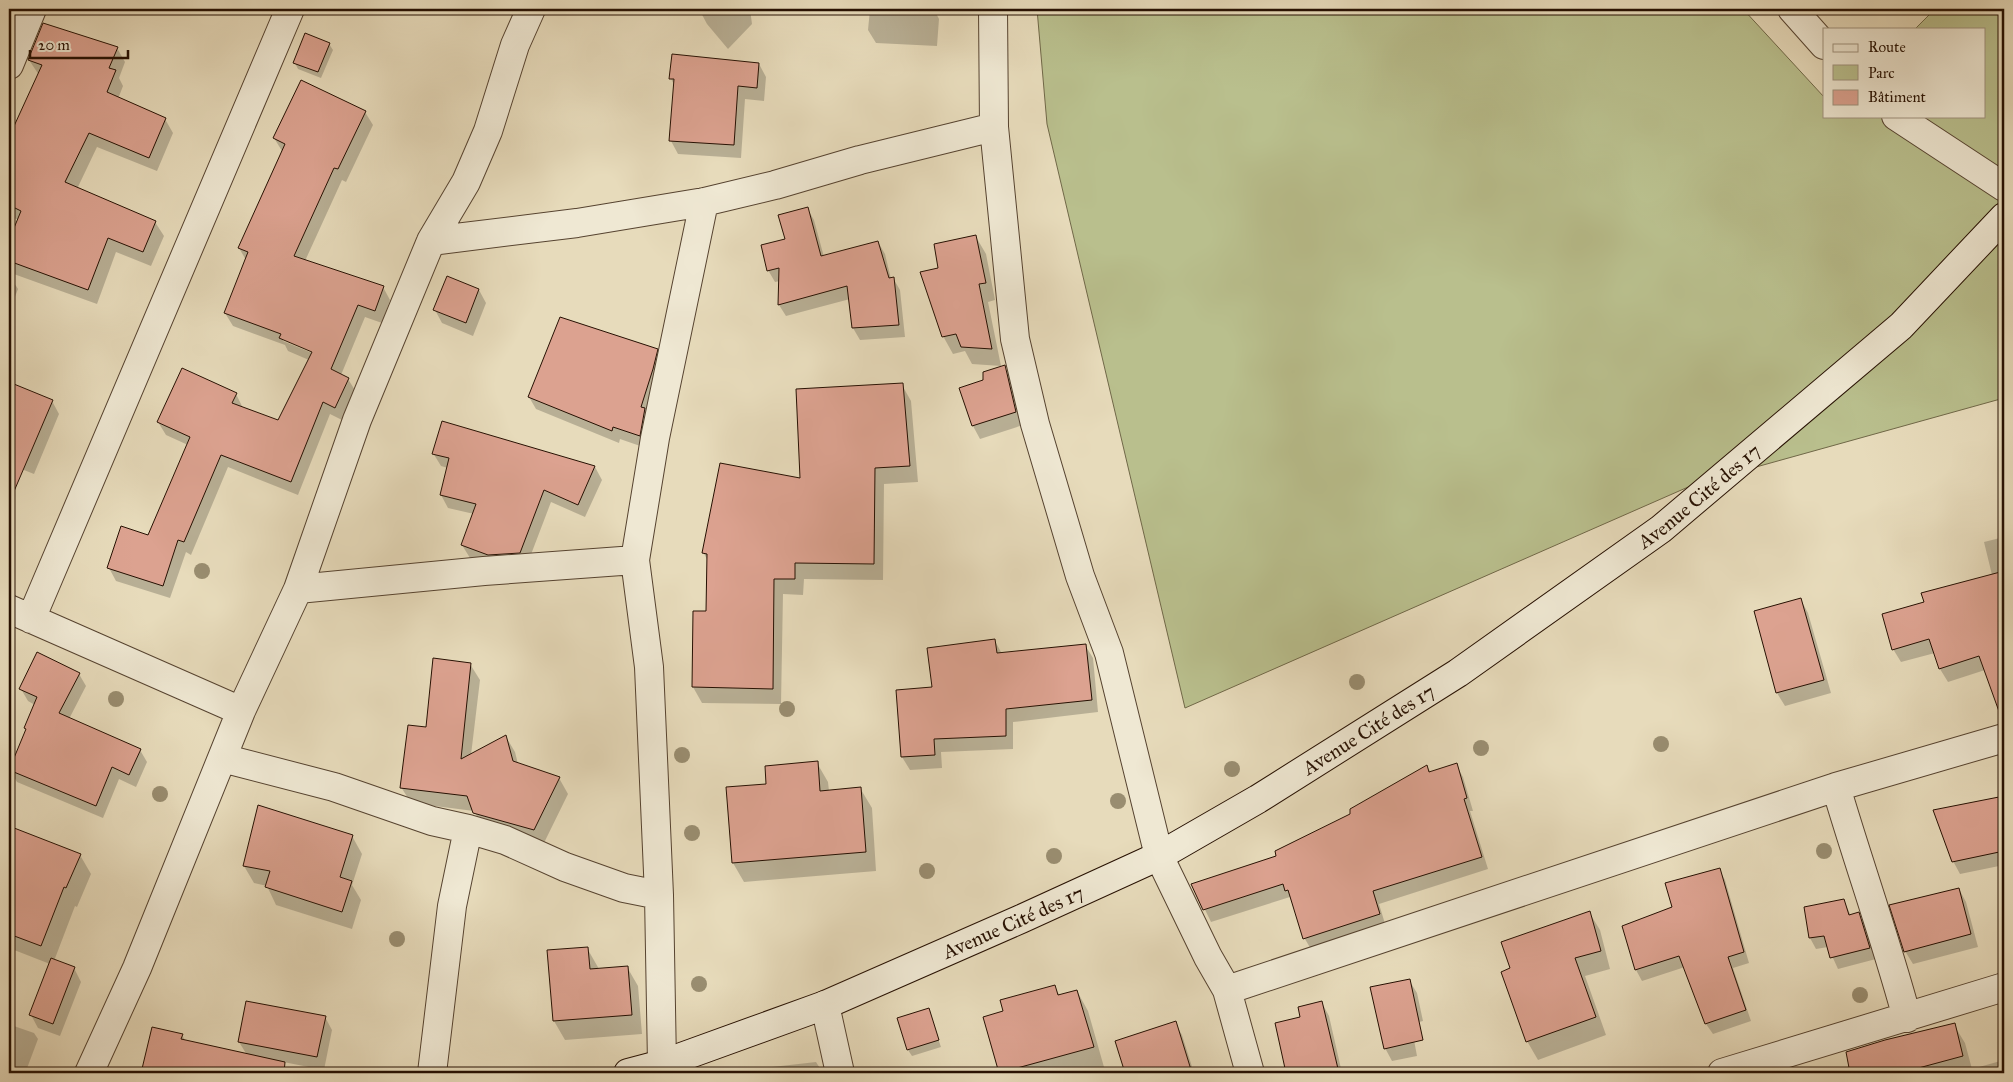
<svg xmlns="http://www.w3.org/2000/svg" width="2013" height="1082" viewBox="0 0 2013 1082" font-family="'IM FELL Great Primer',serif">
<style>
.green{fill:#b9bf8d;stroke:#706848}
.shadow{fill:#0003;fill-rule:evenodd}
.building{fill:#dca290;stroke:#261002}
.lines{fill:none;stroke-linecap:round;stroke-linejoin:round}
.street-casing{stroke:#564330;stroke-width:30}
.secondary-casing{stroke:#261002;stroke-width:30}
.street{stroke:#efe8d3;stroke-width:28}
.secondary{stroke:#efe8d3;stroke-width:28}
.tree{fill:#998d70}
.labels{text-anchor:middle;dominant-baseline:central;stroke-width:5;stroke-linejoin:round;paint-order:stroke}
.street-label{font-size:20px;fill:#261002;stroke:#efe8d3}
</style>
<rect width="100%" height="100%" fill="#e7dbbb"/>
<filter id="stains"><feTurbulence type="fractalNoise" baseFrequency=".004" numOctaves="4"/><feColorMatrix values="0 0 0 0 .2 0 0 0 0 .09 0 0 0 0 .02 0 0 0 .5 -.17"/></filter>
<radialGradient id="worn" r=".72"><stop offset=".6" stop-color="#630" stop-opacity="0"/><stop offset="1" stop-color="#630" stop-opacity=".3"/></radialGradient>
<path class="green" d="M 1037,9 L 1743,9 L 1824,97 L 1824,116 L 1984,116 L 1984,29 L 1915,29 L 1935,9 L 2004,9 L 2004,398 L 1695,484 L 1185,708 L 1047,124 Z"/>
<path class="shadow" d="M 699,9 L 750,9 L 752,24 L 728,49 L 707,24 Z
M 870,9 L 934,9 L 939,19 L 937,46 L 876,43 L 868,30 Z
M 329,44 L 333,50 L 321,78 L 298,69 L 295,63 Z
M 117,48 L 125,62 L 119,78 L 123,86 L 118,99 L 165,119 L 173,133 L 157,171 L 97,147 L 77,189 L 155,222 L 164,236 L 151,266 L 116,252 L 97,304 L 11,273 L 9,269 L 9,243 L 19,220 L 9,216 L 9,140 L 39,75 L 29,60 Z
M 759,64 L 766,77 L 764,101 L 745,99 L 741,158 L 678,154 L 671,141 L 675,86 L 671,79 Z
M 365,112 L 373,125 L 346,182 L 342,180 L 305,261 L 383,287 L 390,300 L 382,323 L 365,317 L 341,375 L 348,379 L 356,392 L 342,420 L 330,414 L 298,495 L 228,467 L 191,555 L 186,552 L 170,598 L 116,581 L 109,568 L 149,536 L 188,445 L 166,435 L 158,422 L 236,394 L 243,408 L 278,422 L 309,360 L 288,351 L 285,345 L 233,326 L 225,313 L 246,260 L 239,248 L 282,151 L 274,138 ZM 283,339 L 318,353 L 317,355 L 283,341 Z
M 807,208 L 814,220 L 824,257 L 878,242 L 885,254 L 891,279 L 893,278 L 900,290 L 905,337 L 860,340 L 853,328 L 850,299 L 786,316 L 779,305 L 780,281 L 775,282 L 768,270 Z
M 976,237 L 986,254 L 995,300 L 988,302 L 1001,366 L 972,364 L 965,351 L 953,354 L 943,336 L 940,269 Z
M 9,275 L 18,289 L 9,312 Z
M 448,278 L 479,290 L 486,303 L 473,336 L 442,323 L 435,310 Z
M 657,350 L 664,362 L 646,448 L 620,439 L 619,443 L 536,409 L 529,397 Z
M 1004,366 L 1012,379 L 1023,425 L 980,439 L 973,426 L 960,389 L 984,381 Z
M 9,383 L 52,401 L 59,414 L 34,474 L 9,464 Z
M 902,385 L 911,401 L 918,482 L 884,484 L 883,580 L 804,579 L 803,595 L 783,594 L 781,704 L 702,703 L 693,687 L 707,612 L 708,561 L 703,552 L 801,480 Z
M 443,422 L 595,467 L 602,480 L 585,517 L 551,502 L 527,565 L 496,568 L 470,558 L 462,545 L 474,514 L 448,508 L 441,495 L 448,468 L 441,466 L 433,453 Z
M 2004,537 L 2004,682 L 1994,686 L 1985,670 L 1948,682 L 1940,669 L 1935,653 L 1901,662 L 1893,649 L 1925,603 L 1992,575 L 1984,542 Z
M 1801,600 L 1808,613 L 1831,693 L 1785,706 L 1777,693 L 1755,612 Z
M 995,641 L 1002,654 L 1085,645 L 1093,658 L 1098,712 L 1013,722 L 1013,749 L 941,752 L 942,768 L 910,770 L 902,757 L 933,688 Z
M 470,664 L 480,680 L 471,755 L 506,737 L 515,752 L 518,764 L 559,778 L 568,794 L 543,845 L 484,829 L 474,811 L 411,803 L 401,787 Z
M 79,674 L 86,686 L 69,719 L 140,750 L 147,762 L 136,787 L 119,779 L 103,818 L 17,782 L 10,770 L 27,731 L 25,728 L 35,705 L 28,701 L 21,689 Z
M 817,763 L 828,782 L 829,791 L 860,788 L 872,808 L 876,871 L 744,882 L 733,863 L 768,785 Z
M 1456,765 L 1463,777 L 1473,811 L 1470,811 L 1488,869 L 1379,904 L 1386,927 L 1312,951 L 1305,939 L 1290,897 L 1211,922 L 1193,885 L 1277,857 L 1352,815 L 1427,766 L 1431,773 Z
M 2004,797 L 2004,865 L 1960,874 L 1953,861 L 1935,811 Z
M 9,827 L 80,855 L 91,874 L 77,907 L 75,906 L 54,961 L 74,968 L 81,982 L 60,1036 L 38,1028 L 31,1015 L 50,964 L 9,948 Z
M 352,836 L 362,854 L 352,885 L 361,900 L 352,929 L 276,905 L 267,886 L 254,883 L 244,866 Z
M 1719,869 L 1725,880 L 1749,963 L 1733,968 L 1751,1021 L 1713,1034 L 1706,1024 L 1685,967 L 1642,981 L 1636,970 L 1623,926 L 1673,908 Z
M 1959,889 L 1966,902 L 1978,947 L 1913,964 L 1905,951 Z
M 1844,901 L 1851,916 L 1858,914 L 1865,925 L 1876,959 L 1838,969 L 1828,947 L 1816,949 L 1810,938 Z
M 1589,912 L 1600,930 L 1610,969 L 1585,976 L 1606,1035 L 1538,1060 L 1527,1041 L 1512,969 Z
M 2004,933 L 2004,953 L 1999,934 Z
M 587,948 L 599,969 L 627,967 L 638,986 L 642,1034 L 565,1040 L 554,1021 L 548,951 Z
M 1409,980 L 1417,993 L 1423,1021 L 1411,1024 L 1417,1056 L 1392,1061 L 1385,1048 Z
M 1054,986 L 1060,996 L 1077,991 L 1088,1011 L 1104,1067 L 1081,1073 L 1000,1073 L 984,1018 L 1005,1011 Z
M 1322,1003 L 1329,1016 L 1342,1073 L 1287,1073 L 1276,1024 L 1302,1018 Z
M 928,1009 L 941,1047 L 912,1056 L 908,1050 Z
M 325,1017 L 332,1030 L 324,1070 L 247,1055 L 239,1042 Z
M 1175,1023 L 1182,1035 L 1194,1073 L 1126,1073 L 1116,1042 Z
M 11,1025 L 34,1033 L 38,1039 L 26,1071 L 9,1064 L 9,1031 Z
M 1954,1025 L 1965,1043 L 1972,1069 L 2004,1060 L 2004,1073 L 1852,1073 L 1847,1052 Z
M 153,1029 L 182,1035 L 186,1042 L 228,1062 L 226,1073 L 142,1073 Z
M 816,1062 L 823,1073 L 749,1073 L 772,1067 Z"/>
<path class="building" d="M 43,23 L 118,47 L 109,68 L 116,70 L 107,92 L 166,118 L 149,158 L 89,133 L 65,182 L 156,221 L 143,252 L 108,238 L 88,290 L 9,261 L 9,240 L 21,211 L 9,205 L 9,137 L 42,65 L 28,60 Z
M 305,33 L 330,43 L 318,72 L 293,63 Z
M 672,54 L 759,63 L 757,88 L 738,86 L 734,145 L 669,141 L 674,79 L 669,79 Z
M 301,80 L 366,111 L 338,169 L 334,168 L 294,256 L 384,286 L 375,311 L 358,305 L 331,369 L 349,378 L 335,408 L 323,402 L 291,482 L 221,455 L 184,542 L 178,540 L 163,586 L 107,568 L 121,526 L 148,535 L 190,437 L 157,422 L 182,368 L 237,393 L 232,403 L 278,420 L 312,352 L 279,338 L 281,334 L 224,313 L 248,252 L 238,248 L 285,144 L 273,138 Z
M 808,207 L 821,256 L 878,241 L 889,278 L 894,277 L 899,325 L 852,328 L 847,286 L 778,305 L 779,268 L 767,271 L 761,245 L 785,239 L 778,215 Z
M 976,235 L 986,283 L 979,284 L 992,349 L 961,347 L 956,334 L 942,337 L 920,272 L 938,268 L 934,244 Z
M 447,276 L 479,289 L 466,323 L 433,310 Z
M 560,317 L 658,349 L 653,369 L 641,407 L 645,408 L 640,436 L 613,427 L 612,431 L 528,397 Z
M 1005,365 L 1016,412 L 972,426 L 959,388 L 983,380 L 983,372 Z
M 9,382 L 53,400 L 9,503 Z
M 903,383 L 910,466 L 875,468 L 874,564 L 795,563 L 795,579 L 774,579 L 773,689 L 692,687 L 693,611 L 706,611 L 707,554 L 702,553 L 720,463 L 800,478 L 796,389 Z
M 442,421 L 595,466 L 578,505 L 544,490 L 520,553 L 488,555 L 461,545 L 476,504 L 440,495 L 449,458 L 432,454 Z
M 2004,571 L 2004,716 L 2001,717 L 1979,656 L 1939,669 L 1929,639 L 1892,650 L 1882,614 L 1924,602 L 1921,593 Z
M 1801,598 L 1824,680 L 1776,693 L 1754,611 Z
M 995,639 L 997,653 L 1086,644 L 1092,700 L 1006,709 L 1006,736 L 934,739 L 935,755 L 901,757 L 896,690 L 932,687 L 927,648 Z
M 37,652 L 80,673 L 59,713 L 141,749 L 129,775 L 112,767 L 96,806 L 9,770 L 26,729 L 24,728 L 37,697 L 19,689 Z
M 433,658 L 471,663 L 461,759 L 506,735 L 513,761 L 560,777 L 534,830 L 473,813 L 467,796 L 400,788 L 408,725 L 426,727 Z
M 818,761 L 820,791 L 861,787 L 866,852 L 732,863 L 726,787 L 766,784 L 765,766 Z
M 1457,763 L 1467,798 L 1464,799 L 1482,857 L 1373,891 L 1380,914 L 1303,939 L 1288,890 L 1285,891 L 1283,884 L 1203,910 L 1191,884 L 1276,856 L 1275,851 L 1350,814 L 1350,809 L 1427,765 L 1429,772 Z
M 2004,796 L 2004,851 L 1952,862 L 1933,810 Z
M 258,805 L 353,835 L 340,877 L 352,881 L 342,912 L 265,887 L 270,871 L 243,866 Z
M 9,826 L 81,854 L 66,888 L 64,887 L 41,946 L 9,934 Z
M 1720,868 L 1744,952 L 1728,957 L 1746,1010 L 1705,1024 L 1679,956 L 1635,970 L 1622,926 L 1672,907 L 1665,883 Z
M 1959,888 L 1971,934 L 1904,952 L 1889,905 Z
M 1844,899 L 1849,915 L 1859,912 L 1870,948 L 1830,958 L 1824,936 L 1809,938 L 1804,907 Z
M 1590,911 L 1601,951 L 1575,958 L 1596,1017 L 1526,1042 L 1501,972 L 1510,968 L 1501,942 Z
M 588,947 L 590,969 L 628,966 L 632,1015 L 553,1021 L 547,950 Z
M 51,958 L 75,967 L 53,1024 L 29,1015 Z
M 1410,979 L 1423,1040 L 1384,1049 L 1370,987 Z
M 1055,985 L 1058,995 L 1077,990 L 1094,1047 L 999,1073 L 983,1017 L 1003,1011 L 1000,1000 Z
M 246,1001 L 326,1016 L 317,1057 L 238,1042 Z
M 1322,1001 L 1339,1073 L 1315,1073 L 1314,1069 L 1286,1073 L 1275,1023 L 1300,1017 L 1298,1007 Z
M 929,1008 L 939,1040 L 907,1050 L 897,1018 Z
M 1176,1021 L 1192,1073 L 1125,1073 L 1115,1041 Z
M 1955,1023 L 1963,1056 L 1900,1073 L 1850,1073 L 1846,1052 L 1885,1040 Z
M 152,1027 L 183,1034 L 181,1039 L 285,1062 L 284,1073 L 141,1073 Z"/>
<g class="lines">
<defs>
<path id="street" d="M 993,9 L 994,127 L 1015,339 L 1035,424 L 1080,576 L 1109,653 L 1159,856 L 1208,957 L 1227,990 L 1250,1073
M 1792,9 L 1824,45
M 9,65 L 32,9
M 1896,116 L 2004,187
M 431,241 L 577,223 L 704,202 L 775,185 L 860,160 L 994,127
M 298,589 L 484,571 L 635,560
M 9,609 L 241,711
M 31,619 L 290,9
M 222,758 L 334,787 L 432,821 L 468,829 L 505,840 L 565,867 L 624,888 L 659,895
M 1836,787 C 1859,865 1886,940 1907,1018
M 1227,990 L 1836,787 L 2004,738
M 825,1005 L 840,1073
M 662,1064 L 659,895 L 649,667 L 635,560 L 655,438 L 704,202
M 89,1073 L 137,968 L 241,711 L 298,589 L 357,420 L 431,241 L 466,182 L 488,131 L 515,45 L 531,9
M 432,1073 L 452,906 L 468,829
M 1722,1073 L 2004,987"/>
<g id="secondary">
<path id="s1" d="M 628,1073 L 662,1064 L 825,1005 L 1021,919 L 1159,856 L 1258,799 L 1458,673 L 1661,529 L 1901,326 L 2004,217"/>
</g>
</defs>
<use href="#street" class="street-casing"/>
<use href="#secondary" class="secondary-casing"/>
<use href="#street" class="street"/>
<use href="#secondary" class="secondary"/>
</g>
<g class="tree">
<circle cx="202" cy="571" r="8"/>
<circle cx="1357" cy="682" r="8"/>
<circle cx="116" cy="699" r="8"/>
<circle cx="787" cy="709" r="8"/>
<circle cx="1661" cy="744" r="8"/>
<circle cx="1481" cy="748" r="8"/>
<circle cx="682" cy="755" r="8"/>
<circle cx="1232" cy="769" r="8"/>
<circle cx="160" cy="794" r="8"/>
<circle cx="1118" cy="801" r="8"/>
<circle cx="692" cy="833" r="8"/>
<circle cx="1824" cy="851" r="8"/>
<circle cx="1054" cy="856" r="8"/>
<circle cx="927" cy="871" r="8"/>
<circle cx="397" cy="939" r="8"/>
<circle cx="699" cy="984" r="8"/>
<circle cx="1860" cy="995" r="8"/>
</g>
<g class="labels">
<g class="street-label">
<text stroke="none"><textPath href="#s1" startOffset="1224">Avenue Cité des 17</textPath></text>
<text stroke="none"><textPath href="#s1" startOffset="819">Avenue Cité des 17</textPath></text>
<text stroke="none"><textPath href="#s1" startOffset="414">Avenue Cité des 17</textPath></text>
</g>
</g>
<rect width="2013" height="1082" fill="none" stroke="#e7dbbb" stroke-width="30"/>
<rect x="10" y="10" width="1993" height="1062" fill="none" stroke="#261002" stroke-width="2.5"/>
<rect x="15" y="15" width="1983" height="1052" fill="none" stroke="#261002"/>
<rect x="1823" y="28" width="162" height="90" fill="#efe8d3" stroke="#9f927f"/>
<rect x="1833" y="44" width="25" height="8" fill="#efe8d3" stroke="#9f927f"/>
<text x="1868" y="52" font-size="15" fill="#261002">Route</text>
<rect x="1833" y="65" width="25" height="15" fill="#b9bf8d" stroke="#9f927f"/>
<text x="1868" y="78" font-size="15" fill="#261002">Parc</text>
<rect x="1833" y="90" width="25" height="15" fill="#dca290" stroke="#9f927f"/>
<text x="1868" y="102" font-size="15" fill="#261002">Bâtiment</text>
<path d="M30 50v8h98v-8" fill="none" stroke="#261002" stroke-width="2.5"/>
<text x="38" y="50" font-size="15" fill="#261002" stroke="#efe8d3" stroke-width="4" paint-order="stroke">20 m</text>
<rect width="100%" height="100%" filter="url(#stains)"/>
<rect width="100%" height="100%" fill="url(#worn)"/>
</svg>
